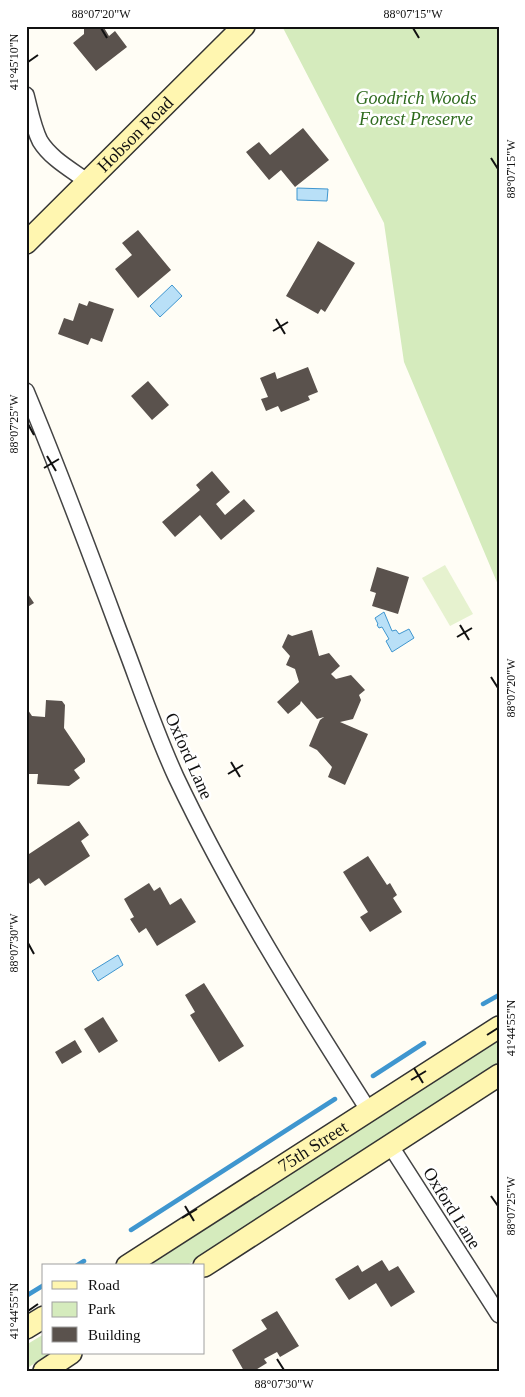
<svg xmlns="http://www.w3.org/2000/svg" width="525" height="1397" viewBox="0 0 525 1397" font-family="'Times New Roman',serif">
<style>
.green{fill:#d5ebbd}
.pitch{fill:#e6f2cf}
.water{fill:#b9e0f7;stroke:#3f96cf}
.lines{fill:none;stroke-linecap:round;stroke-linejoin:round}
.stream{stroke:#3f96cf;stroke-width:4.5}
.building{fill:#5a524d}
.minor-casing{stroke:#444;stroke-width:18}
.secondary-casing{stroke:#333;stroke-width:24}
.minor{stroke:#fff;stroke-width:15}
.secondary{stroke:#fff6b0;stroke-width:21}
.ticks{fill:none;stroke:#111;stroke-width:2}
.labels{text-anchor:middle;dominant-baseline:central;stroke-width:5;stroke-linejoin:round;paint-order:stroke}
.park-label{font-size:18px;font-style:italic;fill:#2f6b1f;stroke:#fff}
.street-label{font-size:18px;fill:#111;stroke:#fff}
.neatline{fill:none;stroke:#111;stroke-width:2}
.ticks-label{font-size:12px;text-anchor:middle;fill:#111}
</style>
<rect width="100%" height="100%" fill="#fffdf5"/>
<path class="green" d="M 282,26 L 499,26 L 499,587 L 404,362 L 384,223 Z
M 499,1038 L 499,1063 L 186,1266 L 149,1266 Z
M 44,1334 L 44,1353 L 50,1353 L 26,1369 L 26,1345 Z"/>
<path class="pitch" d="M 445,565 L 473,614 L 450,626 L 422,578 Z"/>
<path class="water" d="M 297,188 L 328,189 L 327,201 L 297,200 Z
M 172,285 L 182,296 L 160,317 L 150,306 Z
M 384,612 L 392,631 L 396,630 L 399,634 L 409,629 L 414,638 L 392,652 L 386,641 L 389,639 L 382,627 L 379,628 L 377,625 L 378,624 L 375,618 Z
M 118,955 L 123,965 L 98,981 L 92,971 Z"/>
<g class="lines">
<path class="stream" d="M 483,1004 L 499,995
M 373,1076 L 424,1043
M 131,1230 L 335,1099
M 76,1266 L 84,1261
M 26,1296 L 44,1285"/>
</g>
<path class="building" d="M 84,26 L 103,26 L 109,36 L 115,31 L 127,47 L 96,71 L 73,43 L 84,34 Z
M 303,128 L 329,160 L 295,187 L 281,170 L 269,180 L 246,152 L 259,142 L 270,155 Z
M 138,230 L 171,270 L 138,298 L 115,269 L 132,255 L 122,243 Z
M 318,241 L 355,263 L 325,312 L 321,309 L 318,314 L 286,296 Z
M 89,301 L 114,309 L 102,342 L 91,338 L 88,345 L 58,334 L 64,318 L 73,321 L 79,303 L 87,306 Z
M 308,367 L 318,392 L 308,396 L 310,400 L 281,412 L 278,406 L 266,411 L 261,399 L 268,397 L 260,378 L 275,372 L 277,379 Z
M 148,381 L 169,405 L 152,420 L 131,396 Z
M 212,471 L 230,492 L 216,504 L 225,515 L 244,499 L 255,511 L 221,540 L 200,515 L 175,537 L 162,522 L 200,490 L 196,485 Z
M 377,567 L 409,577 L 398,614 L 372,606 L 376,593 L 370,591 Z
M 26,591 L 34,603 L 26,608 Z
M 312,630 L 319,656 L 329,653 L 340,666 L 331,674 L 336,679 L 351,675 L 365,690 L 359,695 L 361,700 L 353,719 L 340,722 L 368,734 L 345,785 L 328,777 L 332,767 L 317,750 L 309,746 L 320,720 L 324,717 L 317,719 L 301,701 L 300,704 L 288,714 L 277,702 L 299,682 L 295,669 L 286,665 L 290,656 L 282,647 L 288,634 L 292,636 Z
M 46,700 L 62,701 L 65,705 L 64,728 L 85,759 L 85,762 L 74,770 L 80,778 L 69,786 L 37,784 L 38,774 L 26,774 L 26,707 L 32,716 L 45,717 Z
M 79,821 L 89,835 L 81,841 L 90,856 L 45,886 L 39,878 L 30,884 L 26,878 L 26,856 Z
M 368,856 L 387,885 L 390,883 L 397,895 L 393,898 L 402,912 L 370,932 L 360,917 L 368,912 L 343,872 Z
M 149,883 L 154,891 L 160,887 L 170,905 L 181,898 L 196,922 L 157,946 L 146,928 L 139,933 L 130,919 L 134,917 L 124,899 Z
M 204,983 L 244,1046 L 219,1062 L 190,1015 L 195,1012 L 185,995 Z
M 103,1017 L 118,1041 L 99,1053 L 84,1029 Z
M 75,1040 L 82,1052 L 62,1064 L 55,1052 Z
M 382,1260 L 389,1271 L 398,1266 L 415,1292 L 391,1307 L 376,1283 L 349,1300 L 335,1279 L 358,1265 L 362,1272 Z
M 277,1311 L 299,1346 L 280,1357 L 277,1352 L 264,1359 L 267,1363 L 254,1371 L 244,1371 L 232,1350 L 267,1329 L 261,1320 Z"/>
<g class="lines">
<defs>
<path id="minor" d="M 26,95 C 30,110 33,127 40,141 C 51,159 72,170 88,182
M 26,391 C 59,470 89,550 119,631 C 138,680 154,729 176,777 C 231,893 300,1003 369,1111
M 390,1145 L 499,1315"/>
<g id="secondary">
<path id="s1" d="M 26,243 L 244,26"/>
<path id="s2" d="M 127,1266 L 499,1027"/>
<path d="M 204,1266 L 499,1075"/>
<path d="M 26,1328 L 44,1317"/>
<path d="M 44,1371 L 71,1353"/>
</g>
</defs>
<use href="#minor" class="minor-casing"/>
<use href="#secondary" class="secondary-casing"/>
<use href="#minor" class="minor"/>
<use href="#secondary" class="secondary"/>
</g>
<path class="ticks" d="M 101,28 L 107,38M 413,28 L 419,38M 28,62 L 38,55M 491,158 L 498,169M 276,319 L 285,334M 273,331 L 288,322M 28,424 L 34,435M 47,456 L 56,471M 44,468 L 59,459M 460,625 L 469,640M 457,637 L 472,628M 491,677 L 498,688M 231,762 L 240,777M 228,774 L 243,765M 28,943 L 34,954M 487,1035 L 498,1028M 414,1068 L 423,1083M 411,1080 L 426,1071M 491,1196 L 498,1206M 185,1206 L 194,1221M 182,1218 L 197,1209M 28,1311 L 38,1304M 277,1359 L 284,1370"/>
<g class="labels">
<g class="park-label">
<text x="416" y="98">Goodrich Woods<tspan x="416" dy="21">Forest Preserve</tspan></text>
</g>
<g class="street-label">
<text stroke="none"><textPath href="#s1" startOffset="154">Hobson Road</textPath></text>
<text transform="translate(189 756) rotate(66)">Oxford Lane</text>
<text stroke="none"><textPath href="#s2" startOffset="221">75th Street</textPath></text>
<text transform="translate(452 1208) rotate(58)">Oxford Lane</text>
</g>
</g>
<rect width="525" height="1397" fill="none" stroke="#ffffff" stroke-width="55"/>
<rect x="42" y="1264" width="162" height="90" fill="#ffffff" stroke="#a0a0a0"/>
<rect x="52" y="1281" width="25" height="8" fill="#fff6b0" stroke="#a0a0a0"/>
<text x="88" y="1290" font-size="15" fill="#111111">Road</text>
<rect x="52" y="1302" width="25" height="15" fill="#d5ebbd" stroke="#a0a0a0"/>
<text x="88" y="1314" font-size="15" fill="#111111">Park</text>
<rect x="52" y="1327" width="25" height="15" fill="#5a524d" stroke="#a0a0a0"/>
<text x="88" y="1340" font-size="15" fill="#111111">Building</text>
<rect x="28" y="28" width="470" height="1342" class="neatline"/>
<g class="ticks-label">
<text x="101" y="18">88°07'20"W</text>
<text x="413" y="18">88°07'15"W</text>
<text transform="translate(14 62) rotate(-90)" y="4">41°45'10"N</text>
<text transform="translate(511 169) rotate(-90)" y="4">88°07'15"W</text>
<text transform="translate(14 424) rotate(-90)" y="4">88°07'25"W</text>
<text transform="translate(511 688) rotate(-90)" y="4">88°07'20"W</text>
<text transform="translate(14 943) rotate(-90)" y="4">88°07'30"W</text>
<text transform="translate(511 1028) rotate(-90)" y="4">41°44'55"N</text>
<text transform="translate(511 1206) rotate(-90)" y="4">88°07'25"W</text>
<text transform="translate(14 1311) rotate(-90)" y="4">41°44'55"N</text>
<text x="284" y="1388">88°07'30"W</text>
</g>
</svg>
